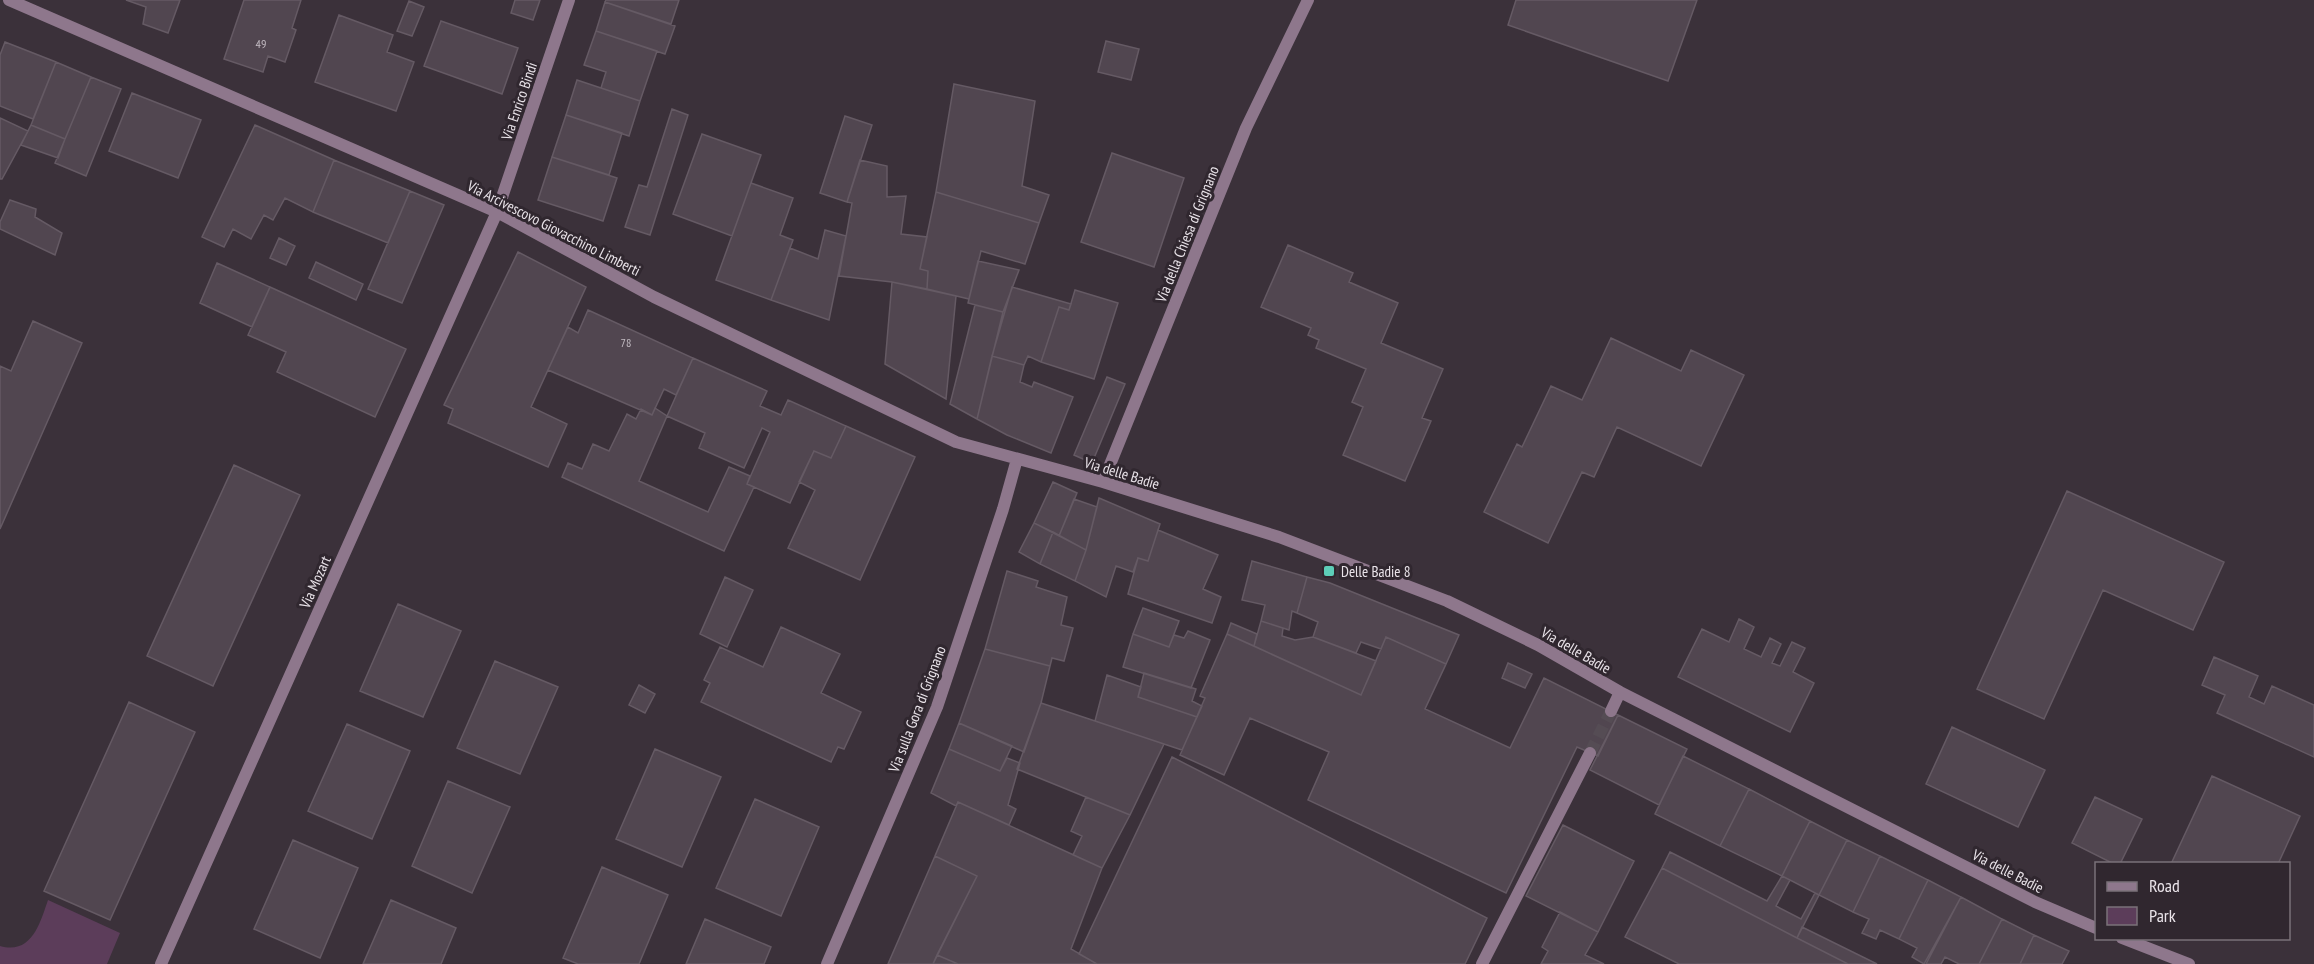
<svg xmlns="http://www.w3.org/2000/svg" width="2314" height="964" viewBox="0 0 2314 964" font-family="'PT Sans Narrow',sans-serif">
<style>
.green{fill:#5c3d5a}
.building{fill:#514650;stroke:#655a64;stroke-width:1.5}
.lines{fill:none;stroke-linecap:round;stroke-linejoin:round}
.minor-tunnel{stroke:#554c54;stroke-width:12;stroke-dasharray:12 6;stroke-linecap:butt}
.minor{stroke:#8e778c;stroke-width:12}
.poi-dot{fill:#5dceb8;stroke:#30272f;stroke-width:2}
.labels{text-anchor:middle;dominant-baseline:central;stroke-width:6;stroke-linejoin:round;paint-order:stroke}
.number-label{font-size:12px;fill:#c3bcc3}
.street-label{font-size:15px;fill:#e9e3e9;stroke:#30272f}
.poi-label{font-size:15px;fill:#e9e3e9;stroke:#30272f;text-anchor:start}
</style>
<rect width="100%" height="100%" fill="#3b313a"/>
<path class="green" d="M 48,900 L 120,933 L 107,964 L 0,964 L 0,946 C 32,955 40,923 48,900 Z"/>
<path class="building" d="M 126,0 L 180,0 L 168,33 L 143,24 L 146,7 Z
M 244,0 L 301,0 L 292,28 L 296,30 L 285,62 L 268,56 L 263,72 L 224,59 Z
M 515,0 L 540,0 L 533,20 L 511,13 Z
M 606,0 L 679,0 L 671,24 L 605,2 Z
M 1516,0 L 1697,0 L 1668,81 L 1508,25 Z
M 409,1 L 424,7 L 412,36 L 397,31 Z
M 605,2 L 675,26 L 665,54 L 596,31 Z
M 339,15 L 393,35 L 387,52 L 414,62 L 396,111 L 315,82 Z
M 441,21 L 518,48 L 502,94 L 424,66 Z
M 596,31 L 657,51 L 640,101 L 601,88 L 606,72 L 584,65 Z
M 1106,41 L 1139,49 L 1131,80 L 1098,72 Z
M 5,42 L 56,62 L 33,119 L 0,106 L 0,55 Z
M 56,62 L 91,77 L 65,139 L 31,125 Z
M 91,77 L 121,89 L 86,176 L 55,163 Z
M 577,80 L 640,101 L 629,136 L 566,115 Z
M 954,84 L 1035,101 L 1022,186 L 1049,195 L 1039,223 L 936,192 Z
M 132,93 L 201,120 L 178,178 L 109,151 Z
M 672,109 L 688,115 L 650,235 L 625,227 L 639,185 L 647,187 Z
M 566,115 L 622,133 L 609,175 L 552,157 Z
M 845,116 L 872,125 L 847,202 L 820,193 Z
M 0,118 L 28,131 L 2,179 L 0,179 Z
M 31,125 L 65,139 L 58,158 L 21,145 Z
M 255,125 L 334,160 L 313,212 L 285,198 L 273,220 L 264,215 L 251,239 L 233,229 L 224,247 L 202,237 Z
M 702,134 L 761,155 L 732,236 L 673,214 Z
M 1112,153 L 1184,178 L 1154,267 L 1081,242 Z
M 552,157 L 617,178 L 603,221 L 538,200 Z
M 334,160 L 410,191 L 388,243 L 313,212 Z
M 860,160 L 887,166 L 887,197 L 906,196 L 901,234 L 927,237 L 920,269 L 928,271 L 927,289 L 892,282 L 839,276 L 852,203 L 847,202 Z
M 751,183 L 793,198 L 780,235 L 793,240 L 771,300 L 716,280 Z
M 410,191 L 444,205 L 402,303 L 368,289 Z
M 936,192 L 1039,223 L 1025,264 L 981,251 L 969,299 L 927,289 L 928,271 L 920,269 Z
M 10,200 L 36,209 L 35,217 L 62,233 L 55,255 L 0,229 L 0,222 Z
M 825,230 L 846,236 L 829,320 L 771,300 L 790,248 L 818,259 Z
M 279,238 L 295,246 L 286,265 L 270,258 Z
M 1288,245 L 1353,273 L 1349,282 L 1398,303 L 1381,343 L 1443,369 L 1422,418 L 1431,421 L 1405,481 L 1343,455 L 1363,407 L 1352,402 L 1366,369 L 1316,348 L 1319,340 L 1308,335 L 1311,328 L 1261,307 Z
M 518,252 L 586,287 L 531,407 L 567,424 L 548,467 L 448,423 L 453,409 L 444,405 Z
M 978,261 L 1019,270 L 1003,312 L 968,303 Z
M 316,262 L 363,284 L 356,300 L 309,278 Z
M 217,263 L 270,287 L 252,327 L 200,303 Z
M 892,282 L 956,296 L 946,399 L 885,364 Z
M 270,287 L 406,349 L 375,417 L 277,372 L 286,352 L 248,335 Z
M 1012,287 L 1071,304 L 1069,310 L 1059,307 L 1041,362 L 1028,356 L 1024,365 L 992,356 Z
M 1075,290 L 1118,303 L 1094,379 L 1041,362 L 1059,307 L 1069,310 Z
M 975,305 L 1003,312 L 977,419 L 950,404 Z
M 588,310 L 693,358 L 676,395 L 664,389 L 652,415 L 548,370 L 568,327 L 578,333 Z
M 33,321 L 82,343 L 0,529 L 0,366 L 11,371 Z
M 1611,338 L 1681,371 L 1691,350 L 1744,375 L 1701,466 L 1617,427 L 1594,477 L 1582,472 L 1548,543 L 1484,512 L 1517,444 L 1522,447 L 1551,386 L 1582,400 Z
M 992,356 L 1024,365 L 1020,382 L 1032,387 L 1034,382 L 1073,397 L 1051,453 L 1007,435 L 977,419 Z
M 693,358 L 767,391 L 760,406 L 781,415 L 788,400 L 846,426 L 831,458 L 814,451 L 790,503 L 747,484 L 770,432 L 762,428 L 744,468 L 699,448 L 705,433 L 667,416 Z
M 1107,377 L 1125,384 L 1092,463 L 1074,455 Z
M 655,408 L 667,416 L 639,481 L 708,512 L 729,467 L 750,476 L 747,484 L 754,487 L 724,551 L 562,477 L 568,463 L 582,469 L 593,444 L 609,451 L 627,414 L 636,419 L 641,409 L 652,415 Z
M 846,426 L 915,457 L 860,580 L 788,548 L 815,490 L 799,482 L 814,451 L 831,458 Z
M 234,465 L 300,495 L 213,686 L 147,656 Z
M 1053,482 L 1077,493 L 1059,536 L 1034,523 Z
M 2067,491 L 2224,562 L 2193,630 L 2103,590 L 2044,719 L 1977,689 Z
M 1099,498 L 1160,524 L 1148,561 L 1138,558 L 1133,572 L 1116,566 L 1106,597 L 1075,581 L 1086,550 Z
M 1074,499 L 1097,507 L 1086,550 L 1059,536 Z
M 1034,523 L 1053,532 L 1040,564 L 1019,552 Z
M 1158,530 L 1218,555 L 1203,589 L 1221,597 L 1212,623 L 1128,594 L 1138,558 L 1148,561 Z
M 1053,532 L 1086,550 L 1075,581 L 1040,564 Z
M 1252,561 L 1307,577 L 1297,613 L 1292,611 L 1289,630 L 1261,621 L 1265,605 L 1242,600 Z
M 1007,571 L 1038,581 L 1036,587 L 1067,597 L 1061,625 L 1073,628 L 1064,661 L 1052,658 L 1050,666 L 985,649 Z
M 725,577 L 753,590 L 727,647 L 700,634 Z
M 1307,577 L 1330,583 L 1459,635 L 1446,664 L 1386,637 L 1381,649 L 1361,642 L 1356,653 L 1313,637 L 1318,622 L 1297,613 Z
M 398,604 L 461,631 L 423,717 L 360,691 Z
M 1143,608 L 1179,621 L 1169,647 L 1133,634 Z
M 1739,619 L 1754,627 L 1744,649 L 1761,657 L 1770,638 L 1781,644 L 1772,663 L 1780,666 L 1792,642 L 1805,648 L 1793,672 L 1814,683 L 1790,732 L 1678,677 L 1702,629 L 1729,642 Z
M 1261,621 L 1283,628 L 1282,636 L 1295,640 L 1313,637 L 1376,661 L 1361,695 L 1254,646 Z
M 1231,623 L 1257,634 L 1254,646 L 1227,634 Z
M 781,627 L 840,654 L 821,693 L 861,712 L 844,749 L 838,747 L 831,762 L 701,702 L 710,683 L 704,680 L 720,647 L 763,667 Z
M 1188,631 L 1210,640 L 1191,688 L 1123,667 L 1133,634 L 1169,647 L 1174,635 L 1184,638 Z
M 1227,634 L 1361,695 L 1386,637 L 1446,664 L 1425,709 L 1510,748 L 1544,678 L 1618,715 L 1598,756 L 1577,747 L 1506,893 L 1308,800 L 1329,752 L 1250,718 L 1224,775 L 1180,755 L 1205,698 L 1200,696 Z
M 985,649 L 1050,666 L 1041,703 L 1024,752 L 959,723 Z
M 2214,657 L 2258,676 L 2249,697 L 2264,704 L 2272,686 L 2314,705 L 2314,757 L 2217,713 L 2225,695 L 2202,685 Z
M 495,661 L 558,687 L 520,774 L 457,748 Z
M 1508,663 L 1532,674 L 1525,688 L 1502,678 Z
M 1144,673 L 1196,689 L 1192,701 L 1202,706 L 1197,717 L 1138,697 Z
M 1107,675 L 1141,687 L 1138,697 L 1197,717 L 1182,750 L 1095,721 Z
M 639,685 L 655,694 L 645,713 L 629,705 Z
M 129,702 L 195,732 L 110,920 L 44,891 Z
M 1041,703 L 1164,744 L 1130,815 L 1017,769 Z
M 1618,715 L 1687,749 L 1659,805 L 1590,770 Z
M 959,723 L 1012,746 L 1000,771 L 949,749 Z
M 347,724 L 410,751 L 372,839 L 308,811 Z
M 1952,727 L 2045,770 L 2018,827 L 1926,784 Z
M 655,749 L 721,777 L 682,867 L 616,839 Z
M 949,749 L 1000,771 L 1007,758 L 1020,763 L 1008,805 L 1016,809 L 1009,825 L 958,802 L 956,806 L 931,793 Z
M 1683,756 L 1749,789 L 1720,846 L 1655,814 Z
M 1172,757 L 1487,918 L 1465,964 L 1097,964 L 1079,954 Z
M 2212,776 L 2300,816 L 2278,864 L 2171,864 Z
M 448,781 L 510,807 L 472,893 L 412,866 Z
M 1749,789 L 1810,821 L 1782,876 L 1720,846 Z
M 1086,797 L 1130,815 L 1102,868 L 1073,855 L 1082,836 L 1071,831 Z
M 2095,797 L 2142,819 L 2120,864 L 2114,864 L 2072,843 Z
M 755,799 L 819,827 L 781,916 L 716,888 Z
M 958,802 L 1102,868 L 1071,949 L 1097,964 L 958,964 L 937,955 L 977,876 L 935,856 Z
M 1810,821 L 1847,840 L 1819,895 L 1782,876 Z
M 1563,825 L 1634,861 L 1598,932 L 1526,896 Z
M 293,840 L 358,868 L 320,958 L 254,929 Z
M 1847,840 L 1880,856 L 1853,912 L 1819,895 Z
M 1670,852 L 1767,901 L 1782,876 L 1790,880 L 1776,906 L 1801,919 L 1815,893 L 1819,895 L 1797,938 L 1662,868 Z
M 935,856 L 977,876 L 933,964 L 888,964 Z
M 1880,856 L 1928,880 L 1899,939 L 1880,930 L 1876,939 L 1862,933 L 1869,919 L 1853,912 Z
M 602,867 L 668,895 L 639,964 L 578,964 L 563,958 Z
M 1662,868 L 1797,938 L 1848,964 L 1679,964 L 1625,937 Z
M 1928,880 L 1961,897 L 1924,964 L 1912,957 L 1917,948 L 1899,939 Z
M 1961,897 L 2002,919 L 1979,964 L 1959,964 L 1945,957 L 1941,964 L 1926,964 Z
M 391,900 L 456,928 L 441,964 L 363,964 Z
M 1560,912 L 1598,932 L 1585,955 L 1604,964 L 1541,964 L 1548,951 L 1542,947 Z
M 705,919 L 771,947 L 764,964 L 686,964 Z
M 2002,919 L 2034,935 L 2020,964 L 1979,964 Z
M 1802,927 L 1877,964 L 1848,964 L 1797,938 Z
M 2034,935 L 2069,951 L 2062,964 L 2020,964 Z
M 937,955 L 958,964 L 933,964 Z"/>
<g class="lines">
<path class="minor-tunnel" d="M 1590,753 L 1611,711"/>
<path class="minor" d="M 9,0 L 497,212 L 654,297 L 956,442 L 1103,482 L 1279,537 L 1447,601 L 1538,645 L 1620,692 L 2035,902 L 2096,928
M 1103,482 L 1246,128 L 1308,0
M 1611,711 L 1620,692
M 2122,938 L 2189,964
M 161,964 L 497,212 L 569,0
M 827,964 L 937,707 L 1003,509 L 1017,459
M 1482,964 L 1590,753"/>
</g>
<rect class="poi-dot" x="1323" y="565" width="12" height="12" rx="3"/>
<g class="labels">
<g class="number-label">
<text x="261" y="43">49</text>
<text x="626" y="342">78</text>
</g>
<g class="street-label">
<text transform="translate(519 101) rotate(-71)">Via Enrico Bindi</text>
<text transform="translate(554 228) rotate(27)">Via Arcivescovo Giovacchino Limberti</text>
<text transform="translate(1187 234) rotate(-68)">Via della Chiesa di Grignano</text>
<text transform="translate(1122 473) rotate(17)">Via delle Badie</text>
<text transform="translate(315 582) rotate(-66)">Via Mozart</text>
<text transform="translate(1576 650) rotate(30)">Via delle Badie</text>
<text transform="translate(917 709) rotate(-69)">Via sulla Gora di Grignano</text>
<text transform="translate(2008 871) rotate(27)">Via delle Badie</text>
</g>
<g class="poi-label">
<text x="1341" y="571">Delle Badie 8</text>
</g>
</g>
<rect x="2095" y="862" width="195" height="78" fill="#30272f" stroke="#7a7279" stroke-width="1.5"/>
<rect x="2107" y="882" width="30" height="9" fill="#8e778c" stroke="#7a7279" stroke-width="1.5"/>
<text x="2149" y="892" font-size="18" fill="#e9e3e9">Road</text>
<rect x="2107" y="907" width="30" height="18" fill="#5c3d5a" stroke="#7a7279" stroke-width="1.5"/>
<text x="2149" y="922" font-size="18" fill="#e9e3e9">Park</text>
</svg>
